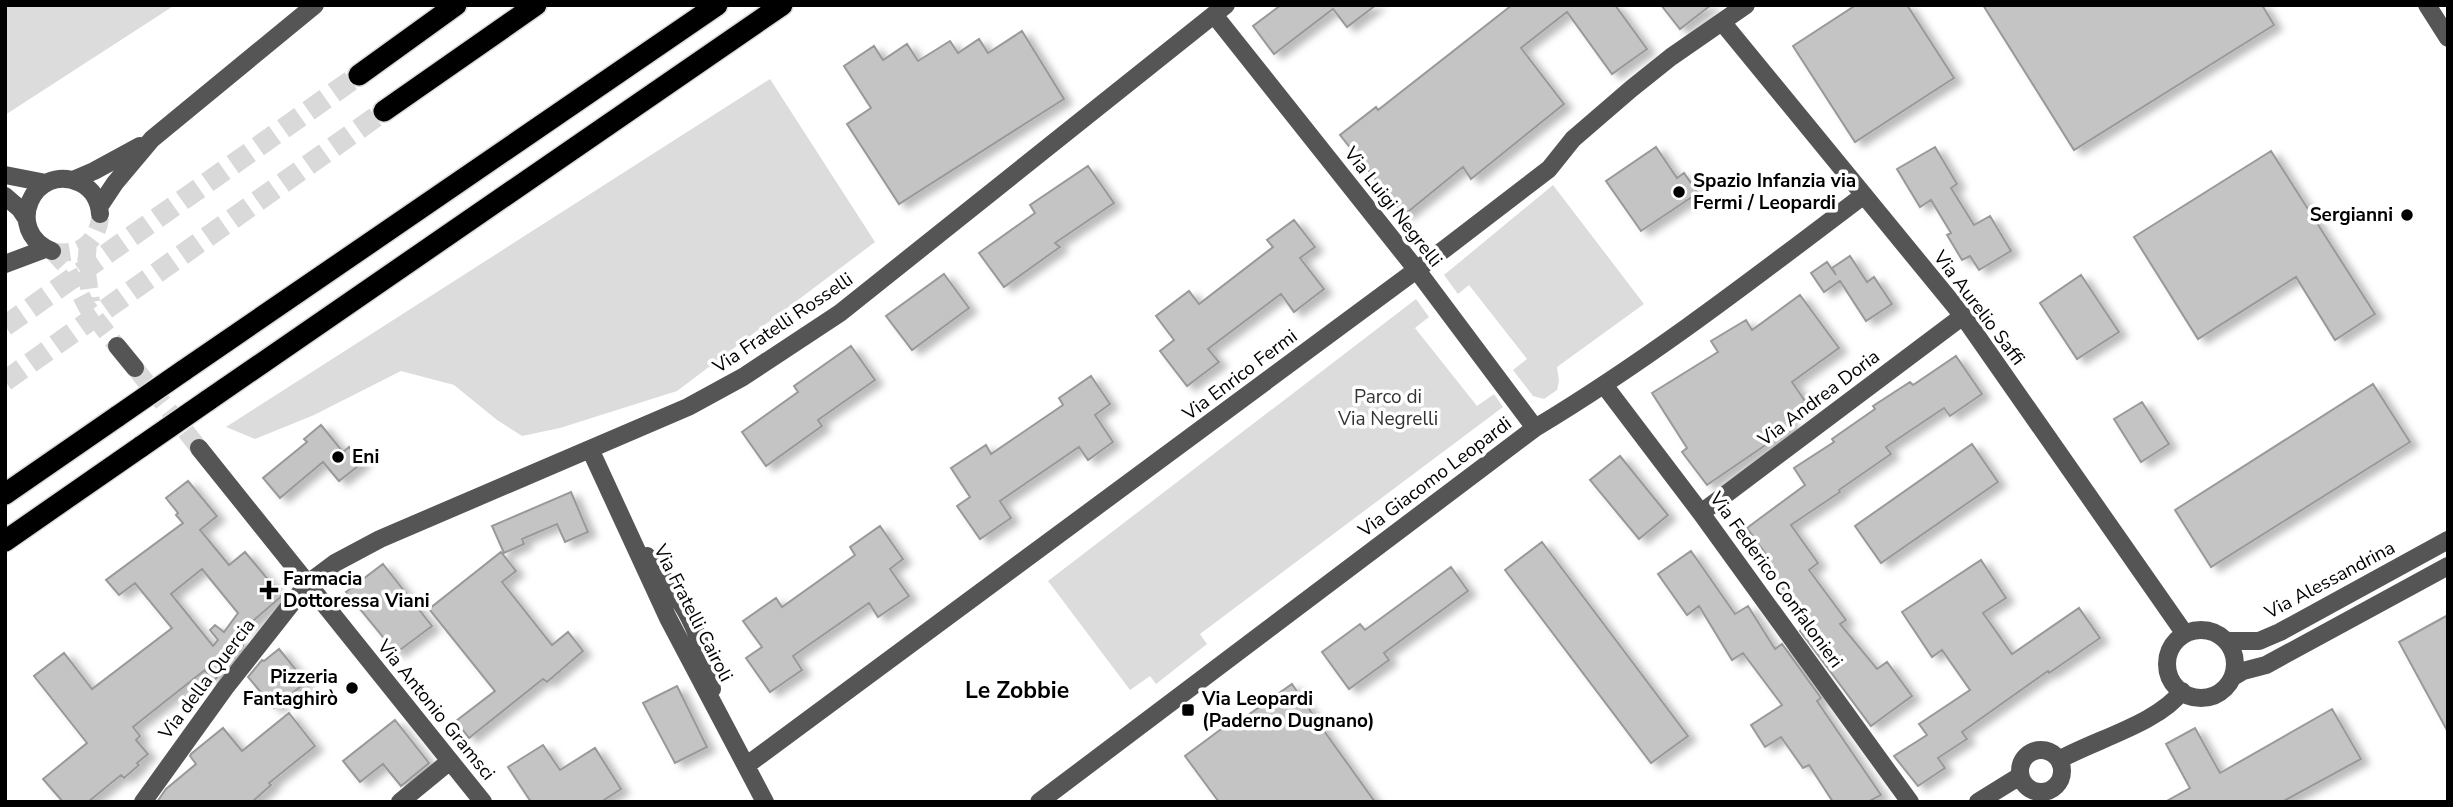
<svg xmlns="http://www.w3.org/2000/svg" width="2453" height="807" viewBox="0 0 2453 807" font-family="'Nunito Sans',sans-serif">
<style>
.green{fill:#dcdcdc}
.building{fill:#c4c4c4;stroke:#999;stroke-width:2;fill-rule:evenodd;filter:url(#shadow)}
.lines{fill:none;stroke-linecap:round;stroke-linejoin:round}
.minor-tunnel{stroke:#d9d9d9;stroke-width:18;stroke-dasharray:18 9;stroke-linecap:butt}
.highway-tunnel{stroke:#d9d9d9;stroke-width:21;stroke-dasharray:21 10;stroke-linecap:butt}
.highway-casing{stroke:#dbdbdb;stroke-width:24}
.minor{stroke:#555;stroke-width:18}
.highway{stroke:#000;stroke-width:21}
.highway-bridge-casing{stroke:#dbdbdb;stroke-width:24;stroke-linecap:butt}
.highway-bridge{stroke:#000;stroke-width:21}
.poi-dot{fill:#000;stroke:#fff;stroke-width:2.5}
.labels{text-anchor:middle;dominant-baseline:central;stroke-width:7;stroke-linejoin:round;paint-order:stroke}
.poi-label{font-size:19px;font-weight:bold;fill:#000;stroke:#fff;text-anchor:start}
.street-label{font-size:19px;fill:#000;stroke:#fff}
.park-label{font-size:19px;fill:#333;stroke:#fff}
.quarter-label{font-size:23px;font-weight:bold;fill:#000;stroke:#fff}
</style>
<defs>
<filter id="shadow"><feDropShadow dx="8" dy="4.5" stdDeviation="3.5" flood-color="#0004"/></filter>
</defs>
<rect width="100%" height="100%" fill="#fff"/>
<path class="green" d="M 5,5 L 175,5 L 5,115 Z
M 770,79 L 875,242 L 677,391 L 560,428 L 522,436 L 497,420 L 454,385 L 401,371 L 314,415 L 255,439 L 226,427 Z
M 1553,185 L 1644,304 L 1557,367 L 1559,381 L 1557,390 L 1544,399 L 1533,396 L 1513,370 L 1527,359 L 1469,285 L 1458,294 L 1444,275 Z
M 1416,299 L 1429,317 L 1415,328 L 1477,406 L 1494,394 L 1503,407 L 1200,634 L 1207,644 L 1156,684 L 1150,676 L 1130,690 L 1048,581 Z"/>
<path class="building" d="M 1281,5 L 1376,5 L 1347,27 L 1333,9 L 1274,54 L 1253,26 Z
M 1512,5 L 1615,5 L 1647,49 L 1612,74 L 1567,12 L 1521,48 L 1564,104 L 1471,179 L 1463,167 L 1404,215 L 1340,135 L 1376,107 L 1378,110 Z
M 1661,5 L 1711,5 L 1680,29 Z
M 1856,5 L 1907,5 L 1954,78 L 1855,142 L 1793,46 Z
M 1983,5 L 2262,5 L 2274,25 L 2074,150 Z
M 1022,31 L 1064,99 L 899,204 L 847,124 L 871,108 L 844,66 L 874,46 L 883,60 L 907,44 L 918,61 L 950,41 L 958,53 L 979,39 L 988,53 Z
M 1656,147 L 1677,178 L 1684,173 L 1698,193 L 1641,231 L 1606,181 Z
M 1935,147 L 1957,184 L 1951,188 L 1974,225 L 1990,216 L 2011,251 L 1979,270 L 1970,256 L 1962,260 L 1947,235 L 1951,233 L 1931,200 L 1920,207 L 1897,169 Z
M 2271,151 L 2375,314 L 2335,340 L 2296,277 L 2198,339 L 2134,237 Z
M 1088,166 L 1114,203 L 1055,243 L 1060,247 L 1004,287 L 979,253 L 1035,213 L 1030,205 Z
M 1294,220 L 1315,247 L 1300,258 L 1324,289 L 1294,312 L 1281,294 L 1208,349 L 1219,362 L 1187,386 L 1160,351 L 1174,340 L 1156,316 L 1189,291 L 1199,304 L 1273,247 L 1267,240 Z
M 1850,256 L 1867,282 L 1874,277 L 1892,304 L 1866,321 L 1840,281 L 1824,292 L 1811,273 L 1827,262 L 1836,275 L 1832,268 Z
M 944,274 L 969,308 L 912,350 L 886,316 Z
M 2081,275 L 2119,332 L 2077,359 L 2040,303 Z
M 1800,295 L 1839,348 L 1792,382 L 1807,404 L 1786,419 L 1792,427 L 1707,485 L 1682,452 L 1687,448 L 1652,393 L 1718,352 L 1711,341 L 1746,320 L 1752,330 Z
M 851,346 L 875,380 L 818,420 L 822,426 L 766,466 L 742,432 L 798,392 L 794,386 Z
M 1956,356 L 1982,394 L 1950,416 L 1944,408 L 1886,447 L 1891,454 L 1839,490 L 1840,492 L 1791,525 L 1818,563 L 1809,570 L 1846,620 L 1840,624 L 1877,669 L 1887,662 L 1912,696 L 1871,726 L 1800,631 L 1805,627 L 1795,613 L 1798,610 L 1763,561 L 1768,557 L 1747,528 L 1805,485 L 1794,468 L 1834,442 L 1832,439 L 1875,409 L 1873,406 L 1910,382 L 1913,385 Z
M 1091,376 L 1110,404 L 1095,415 L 1113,442 L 1088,460 L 1079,447 L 1000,501 L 1011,518 L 980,539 L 957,506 L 970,497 L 951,468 L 986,445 L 991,454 L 1063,405 L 1059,398 Z
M 2373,384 L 2410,442 L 2211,567 L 2175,510 Z
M 2142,402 L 2169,444 L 2141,462 L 2114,419 Z
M 321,425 L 343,452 L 349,447 L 362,463 L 339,481 L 323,462 L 280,498 L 263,478 L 307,442 L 304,439 Z
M 1972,444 L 1998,482 L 1881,563 L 1855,526 Z
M 1620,456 L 1668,515 L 1639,539 L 1590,480 Z
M 188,481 L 217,516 L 200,530 L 229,565 L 245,552 L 282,596 L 233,638 L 243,646 L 214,681 L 205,670 L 133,727 L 140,736 L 136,740 L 148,754 L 137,763 L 139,765 L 124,778 L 121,775 L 88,802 L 63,802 L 43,779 L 87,743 L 34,676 L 64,653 L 92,689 L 172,628 L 135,583 L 119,595 L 106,580 L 183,523 L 176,515 L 178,513 L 166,498 ZM 202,569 L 238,613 L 224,632 L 215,625 L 210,630 L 218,640 L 213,646 L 171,594 Z
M 571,492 L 588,532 L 565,542 L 557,524 L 522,539 L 524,544 L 504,553 L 492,526 Z
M 880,526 L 903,559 L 890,569 L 909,596 L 878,617 L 869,603 L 793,656 L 802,670 L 770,692 L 746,658 L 762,647 L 743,621 L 776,598 L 782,607 L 855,555 L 850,547 Z
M 1542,542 L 1688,736 L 1651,763 L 1505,570 Z
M 1691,551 L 1735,614 L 1748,606 L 1775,649 L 1782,644 L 1821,698 L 1817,701 L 1881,795 L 1868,802 L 1833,802 L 1809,765 L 1803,768 L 1781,737 L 1765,747 L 1751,725 L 1782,705 L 1743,653 L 1732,660 L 1699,606 L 1687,615 L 1658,574 Z
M 501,552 L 516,571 L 502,582 L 552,645 L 568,632 L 583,651 L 547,682 L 543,679 L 469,738 L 456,721 L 495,691 L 429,609 Z
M 1981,560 L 2006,598 L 1983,613 L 2012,654 L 2079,608 L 2100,638 L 2049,673 L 2048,671 L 1962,732 L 1967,739 L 1938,758 L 1945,768 L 1918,786 L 1894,756 L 1927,735 L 1919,724 L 1970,690 L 1942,650 L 1932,657 L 1902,612 Z
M 383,564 L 432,626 L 396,653 L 346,592 Z
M 1451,567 L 1468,591 L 1384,653 L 1389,660 L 1349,689 L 1322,652 L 1360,624 L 1365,630 Z
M 2448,615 L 2448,732 L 2399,642 Z
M 279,649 L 306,682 L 274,708 L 248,677 L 262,660 L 264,661 Z
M 1292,684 L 1322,728 L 1375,802 L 1219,802 L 1185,756 L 1228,724 L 1231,727 Z
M 677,686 L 707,747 L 675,763 L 643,703 Z
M 2332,709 L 2361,759 L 2282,802 L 2165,802 L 2190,788 L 2166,744 L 2195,728 L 2220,773 Z
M 289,713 L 315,746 L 269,783 L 271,785 L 252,802 L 157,802 L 166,789 L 196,764 L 190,756 L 191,754 L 223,728 L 242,751 Z
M 395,720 L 429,763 L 401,786 L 383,764 L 360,782 L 343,761 Z
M 543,745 L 560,770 L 595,748 L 621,789 L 601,802 L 531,802 L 508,767 Z"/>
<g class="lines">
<path class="minor-tunnel" d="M 88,244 L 86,265 L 91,302
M 52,251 L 65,265 L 87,307 L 117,346
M 52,251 C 76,257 97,244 100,218
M 135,368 L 199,448"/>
<path class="highway-tunnel" d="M 5,326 L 359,75
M 5,381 L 384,111"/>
<defs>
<path id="highway" d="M 359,75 L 456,5
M 384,111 L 536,5
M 183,371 L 717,5
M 207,401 L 782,5
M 5,494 L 118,416
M 5,541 L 142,446"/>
</defs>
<use href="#highway" class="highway-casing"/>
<path class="minor" d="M 2427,5 L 2448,38
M 1215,16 L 1416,269 L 1535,428
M 1722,22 L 1963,316 L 2185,634
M 5,175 L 46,183
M 73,180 L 94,171 L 140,146
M 5,196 L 20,209 L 26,218
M 99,207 L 115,183 L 152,139 L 315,5
M 52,251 C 2,231 34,161 80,183 C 92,189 99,200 100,214
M 5,264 L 45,249
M 117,346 L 135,368
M 1604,385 L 1701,513 L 1910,802
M 199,448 L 483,802
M 590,449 L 668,618 L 765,802
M 1701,513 L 1963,316
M 647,556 C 684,603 701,629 712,689
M2167 664a34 34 0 1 1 68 0a34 34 0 1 1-68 0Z
M 2227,641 L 2259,641 L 2280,632 L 2448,540
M 2233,677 L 2243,671 L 2266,665 L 2448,566
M2020 771a21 21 0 1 1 42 0a21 21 0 1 1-42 0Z
M 2059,760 C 2094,740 2159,723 2182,691
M 747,765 L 1446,248 L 1549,169 L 1573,139 L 1631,89 L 1671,57 L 1746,5
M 143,802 L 225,688 L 307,584 L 335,563 L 380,539 L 688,407 L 743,377 L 840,313 L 1226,5
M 400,802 L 450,761
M 1039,802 L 1535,428 C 1650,359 1757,276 1864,195
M 1978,802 L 2020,776"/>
<use href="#highway" class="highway"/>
<defs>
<path id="highway-bridge" d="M 118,416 L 183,371
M 142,446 L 207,401"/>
</defs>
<use href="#highway-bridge" class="highway-bridge-casing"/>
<use href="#highway-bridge" class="highway-bridge"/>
</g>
<g class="poi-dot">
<circle cx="1679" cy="192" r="7"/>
<circle cx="2407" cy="215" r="7"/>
<circle cx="338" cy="457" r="7"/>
<path d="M265.5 579.5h7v7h7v7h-7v7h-7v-7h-7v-7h7z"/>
<circle cx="352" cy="688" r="7"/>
<rect x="1181" y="703" width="14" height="14" rx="3.5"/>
</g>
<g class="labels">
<g class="poi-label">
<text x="1693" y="181">Spazio Infanzia via<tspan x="1693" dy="22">Fermi / Leopardi</tspan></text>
<text x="2393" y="215" text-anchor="end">Sergianni</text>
<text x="352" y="457">Eni</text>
<text x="283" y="579">Farmacia<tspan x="283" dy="22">Dottoressa Viani</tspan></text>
<text x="338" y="677" text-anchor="end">Pizzeria<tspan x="338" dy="22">Fantaghirò</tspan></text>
<text x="1202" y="699">Via Leopardi<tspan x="1202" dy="22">(Paderno Dugnano)</tspan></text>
</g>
<g class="street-label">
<text transform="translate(1393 207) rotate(52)">Via Luigi Negrelli</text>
<text transform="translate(1979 308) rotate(53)">Via Aurelio Saffi</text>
<text transform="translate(783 323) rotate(-34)">Via Fratelli Rosselli</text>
<text transform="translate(1240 375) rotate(-37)">Via Enrico Fermi</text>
<text transform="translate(1819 398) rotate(-37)">Via Andrea Doria</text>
<text transform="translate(1435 477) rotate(-37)">Via Giacomo Leopardi</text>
<text transform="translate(1776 580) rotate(54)">Via Federico Confalonieri</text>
<text transform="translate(2330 580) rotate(-28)">Via Alessandrina</text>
<text transform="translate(693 613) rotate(63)">Via Fratelli Cairoli</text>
<text transform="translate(207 679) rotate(-53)">Via della Quercia</text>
<text transform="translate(436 710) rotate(51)">Via Antonio Gramsci</text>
</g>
<g class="park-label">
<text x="1388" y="397">Parco di<tspan x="1388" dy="22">Via Negrelli</tspan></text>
</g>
<g class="quarter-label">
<text x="1017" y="690">Le Zobbie</text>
</g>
</g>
<rect width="2453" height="807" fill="none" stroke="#000000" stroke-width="14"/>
</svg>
